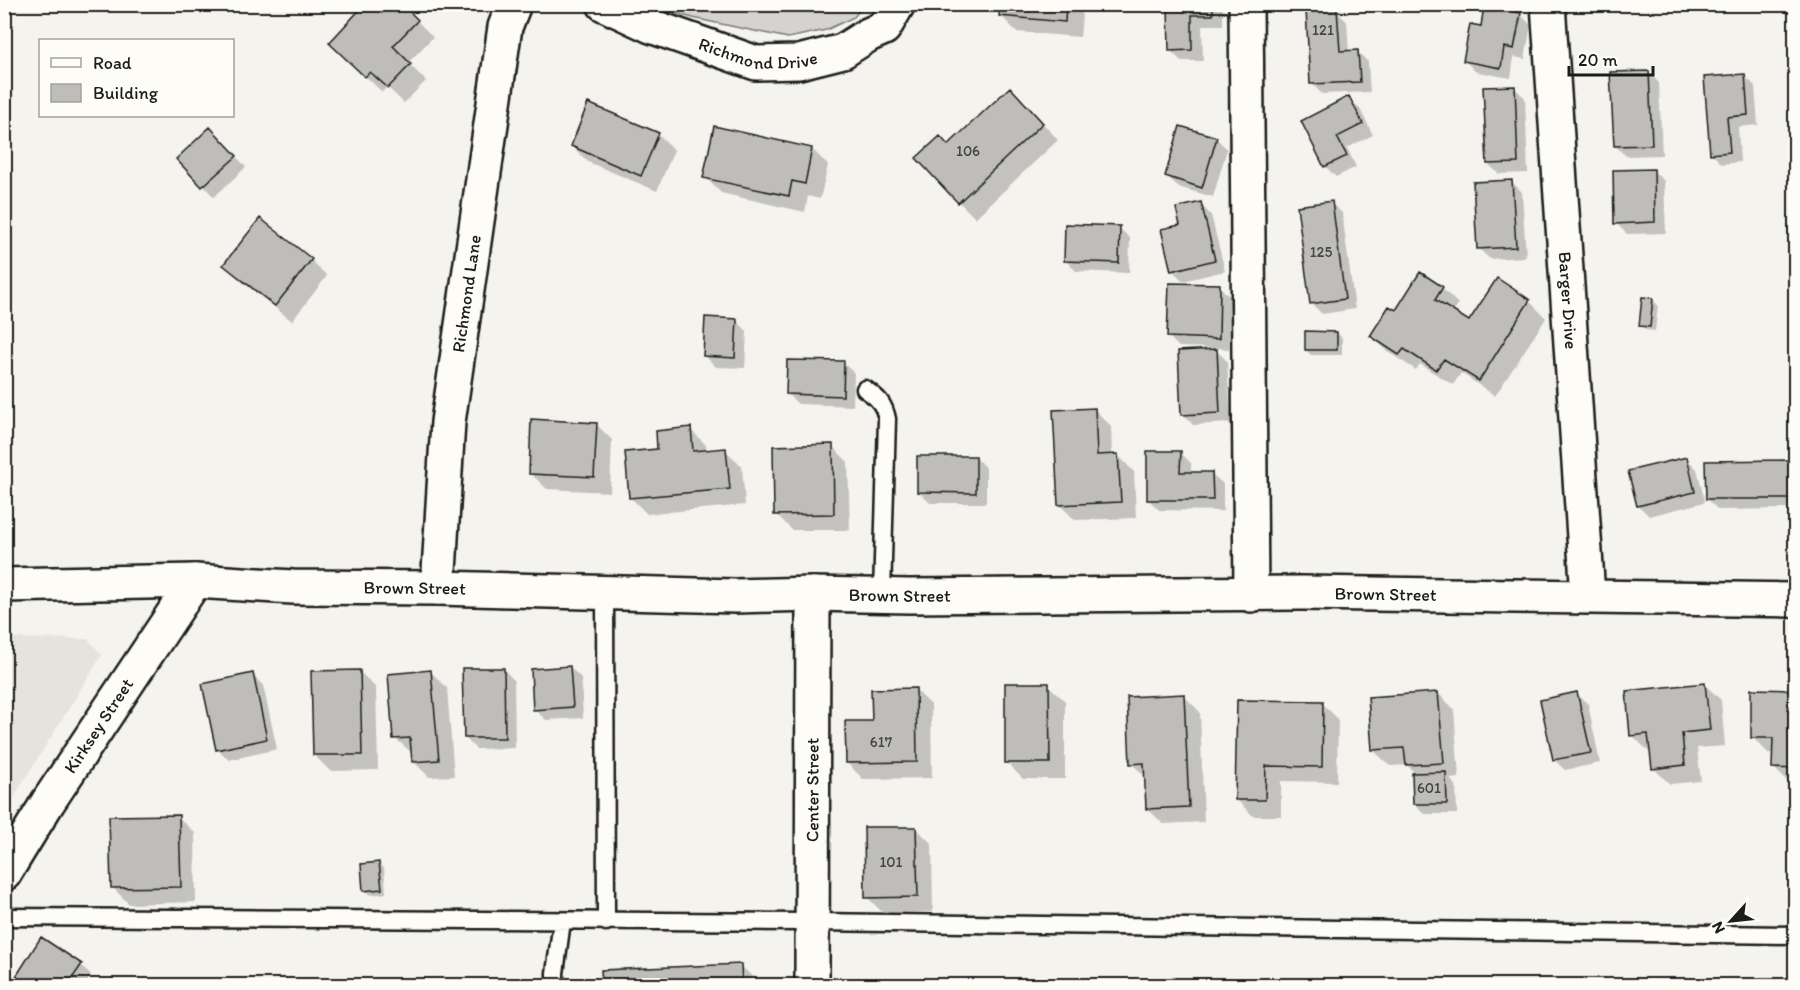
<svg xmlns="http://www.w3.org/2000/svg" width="1800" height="990" viewBox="0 0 1800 990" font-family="Itim,sans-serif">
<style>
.built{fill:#e4e3de}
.green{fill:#d4d3cf;stroke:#787876;stroke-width:1.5}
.shadow{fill:#0003}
.building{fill:#bebdba;stroke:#1c1c1c;stroke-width:1.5}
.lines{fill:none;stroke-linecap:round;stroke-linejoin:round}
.service-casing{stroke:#1c1c1c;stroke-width:21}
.minor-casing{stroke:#1c1c1c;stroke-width:38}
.tertiary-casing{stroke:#1c1c1c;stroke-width:38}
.secondary-casing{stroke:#1c1c1c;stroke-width:38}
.service{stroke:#fdfcf7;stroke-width:16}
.minor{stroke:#fdfcf7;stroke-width:33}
.tertiary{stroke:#fdfcf7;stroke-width:33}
.secondary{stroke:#fdfcf7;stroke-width:33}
.labels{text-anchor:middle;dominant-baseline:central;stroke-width:6;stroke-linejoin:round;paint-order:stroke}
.number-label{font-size:15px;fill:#444}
.street-label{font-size:18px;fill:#1c1c1c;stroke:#fdfcf7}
</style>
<rect width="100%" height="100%" fill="#f4f3ee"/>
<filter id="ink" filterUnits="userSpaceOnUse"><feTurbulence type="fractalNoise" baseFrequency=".0167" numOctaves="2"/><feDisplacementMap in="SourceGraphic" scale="12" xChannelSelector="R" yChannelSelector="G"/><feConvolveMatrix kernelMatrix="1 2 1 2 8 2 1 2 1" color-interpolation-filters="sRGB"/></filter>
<g filter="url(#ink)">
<path class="built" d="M 5,638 L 88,639 L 102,655 L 5,811 Z"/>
<path class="green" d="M 644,5 L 864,5 L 854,17 L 826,30 L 788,38 L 693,18 Z"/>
<path class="shadow" d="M 1001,4 L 1083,4 L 1080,37 L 1017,32 L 1001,16 Z
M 1169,4 L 1223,4 L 1223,25 L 1202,25 L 1203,61 L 1181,61 L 1170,50 Z
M 1337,11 L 1347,22 L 1349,52 L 1357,51 L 1368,62 L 1370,92 L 1322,94 L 1311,83 Z
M 1520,14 L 1531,25 L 1525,59 L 1514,57 L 1511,78 L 1476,72 L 1465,61 L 1482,28 Z
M 417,21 L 433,37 L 408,63 L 426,81 L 404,103 L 387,87 L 382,92 L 347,59 Z
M 1649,72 L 1659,83 L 1662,155 L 1626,156 L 1615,146 Z
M 1744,75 L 1755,86 L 1758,125 L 1738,127 L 1740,162 L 1722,164 L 1711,153 Z
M 1514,87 L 1525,98 L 1528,173 L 1499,174 L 1488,164 Z
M 1349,98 L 1360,109 L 1373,135 L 1347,148 L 1356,167 L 1336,177 L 1325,166 L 1303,122 Z
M 1026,105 L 1058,140 L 975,218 L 959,202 Z
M 658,134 L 674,150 L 657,191 L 588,162 L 572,146 Z
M 1216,138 L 1227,149 L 1213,197 L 1178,187 L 1167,176 Z
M 221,140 L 246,167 L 214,197 L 178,159 Z
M 812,149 L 828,165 L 820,199 L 808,196 L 805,212 L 721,193 L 705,177 Z
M 1653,170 L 1664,181 L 1666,233 L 1627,234 L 1616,223 Z
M 1512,182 L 1522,192 L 1526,257 L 1490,259 L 1479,249 Z
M 1331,203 L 1342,213 L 1355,309 L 1322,314 L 1311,303 Z
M 1200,204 L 1211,215 L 1225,271 L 1183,281 L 1172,270 Z
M 1119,228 L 1130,238 L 1129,273 L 1076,271 L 1066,261 Z
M 311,260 L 327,276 L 292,321 L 241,281 L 225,265 Z
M 1421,274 L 1442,288 L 1458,304 L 1453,313 L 1470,323 L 1497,281 L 1530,302 L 1546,318 L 1495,396 L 1461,373 L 1453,385 L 1420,364 L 1416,370 L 1388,352 L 1372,336 L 1396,312 Z
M 1219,286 L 1230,297 L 1229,349 L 1214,348 L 1227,361 L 1231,423 L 1193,425 L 1183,414 L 1213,348 L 1179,347 L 1169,337 Z
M 1653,300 L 1658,305 L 1655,331 L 1646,330 L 1641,325 Z
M 736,320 L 747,331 L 745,368 L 716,367 L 705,356 Z
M 1337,333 L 1342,338 L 1342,355 L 1311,355 L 1306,350 Z
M 843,363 L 854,373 L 853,406 L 798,404 L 787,394 Z
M 1095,410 L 1111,426 L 1112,456 L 1118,455 L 1134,472 L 1136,518 L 1075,520 L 1059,504 Z
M 596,424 L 612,440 L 610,492 L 547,489 L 530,473 Z
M 690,429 L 706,445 L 707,451 L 725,450 L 742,466 L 745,505 L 647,514 L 631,498 L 659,451 Z
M 832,446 L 848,462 L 850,530 L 792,530 L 776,514 Z
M 1180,452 L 1191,463 L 1191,474 L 1212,474 L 1223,484 L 1223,511 L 1159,510 L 1148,499 Z
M 975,457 L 986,468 L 986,503 L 930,503 L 919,492 Z
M 1686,458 L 1697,469 L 1705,502 L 1649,516 L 1638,505 Z
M 1793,462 L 1796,464 L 1796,509 L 1718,510 L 1707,499 Z
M 4,483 L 5,483 L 5,532 L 4,532 Z
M 570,667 L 581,678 L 583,718 L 546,720 L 535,710 Z
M 503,669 L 514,680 L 515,748 L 476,749 L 465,738 Z
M 360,672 L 376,688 L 378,770 L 330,771 L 314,755 Z
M 431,672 L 447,688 L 454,776 L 429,777 L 413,761 L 413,754 L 395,738 Z
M 252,675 L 263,685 L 277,749 L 229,760 L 218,749 Z
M 1704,684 L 1721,700 L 1725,746 L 1697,748 L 1701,781 L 1670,784 L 1653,768 L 1652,751 L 1648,751 L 1632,735 Z
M 1048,685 L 1065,701 L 1065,779 L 1023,779 L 1007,763 Z
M 915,689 L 931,705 L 932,778 L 863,779 L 847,763 Z
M 1796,692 L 1796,784 L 1790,784 L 1774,768 L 1774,753 L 1768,753 L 1752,737 Z
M 1438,693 L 1454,709 L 1459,778 L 1450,779 L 1456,785 L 1457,814 L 1425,814 L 1414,804 L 1417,775 L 1407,765 L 1390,766 L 1373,750 Z
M 1577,694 L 1588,704 L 1600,763 L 1565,770 L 1554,760 Z
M 1184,696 L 1200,712 L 1204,822 L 1163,824 L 1147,808 L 1146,777 L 1131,763 Z
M 1238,701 L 1322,703 L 1338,719 L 1337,782 L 1281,781 L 1281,816 L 1253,816 L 1237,800 Z
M 178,817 L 195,833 L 196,902 L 129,904 L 113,888 Z
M 916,828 L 932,844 L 933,912 L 883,913 L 867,897 Z
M 378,863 L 384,868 L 386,893 L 370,895 L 365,890 Z
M 81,965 L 91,975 L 85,986 L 12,986 Z
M 740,965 L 757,981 L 757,986 L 604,986 Z"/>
<path class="building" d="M 365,4 L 402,4 L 418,20 L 393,46 L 411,64 L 388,88 L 370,72 L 365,77 L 329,43 Z
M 1000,4 L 1066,4 L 1065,22 L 999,16 Z
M 1168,4 L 1213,4 L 1213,15 L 1192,15 L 1192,50 L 1169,51 Z
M 1484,6 L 1521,13 L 1514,49 L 1504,47 L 1501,68 L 1463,61 L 1470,24 L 1481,26 Z
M 1337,9 L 1340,51 L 1358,50 L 1360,82 L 1310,84 L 1306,10 Z
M 1649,71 L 1652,145 L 1614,146 L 1610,72 Z
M 1745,74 L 1748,115 L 1727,117 L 1730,152 L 1710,154 L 1704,77 Z
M 1515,86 L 1518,163 L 1487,164 L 1483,87 Z
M 1010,87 L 1043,123 L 958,203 L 916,158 L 940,136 L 948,145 Z
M 1349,96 L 1363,124 L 1337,137 L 1347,156 L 1324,167 L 1301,121 Z
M 588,103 L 659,133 L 641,176 L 571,146 Z
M 714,126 L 812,148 L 805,184 L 792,181 L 789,196 L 703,178 Z
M 1180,126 L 1217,137 L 1202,188 L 1165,176 Z
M 210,127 L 237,156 L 202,187 L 176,159 Z
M 1654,169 L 1655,222 L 1614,224 L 1613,170 Z
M 1512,180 L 1516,247 L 1477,249 L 1473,182 Z
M 1332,201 L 1345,299 L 1310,304 L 1297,206 Z
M 1201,202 L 1215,260 L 1171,271 L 1161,229 L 1180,225 L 1176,208 Z
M 260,218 L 312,259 L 275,306 L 223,265 Z
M 1065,224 L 1120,226 L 1119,263 L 1064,261 Z
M 1420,272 L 1443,287 L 1435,300 L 1469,321 L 1497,278 L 1530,300 L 1479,381 L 1444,359 L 1436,370 L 1404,349 L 1399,355 L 1370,336 L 1389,306 L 1396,310 Z
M 1169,283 L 1220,284 L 1219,339 L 1167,337 Z
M 1642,297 L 1653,298 L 1650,327 L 1639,326 Z
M 705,317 L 737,319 L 735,358 L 703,356 Z
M 1305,331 L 1337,332 L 1337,350 L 1305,350 Z
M 1217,349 L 1220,413 L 1181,415 L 1178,351 Z
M 787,360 L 844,361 L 843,396 L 786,394 Z
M 1095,408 L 1097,455 L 1118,454 L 1121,502 L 1058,505 L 1053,410 Z
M 531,419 L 597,423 L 594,477 L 529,474 Z
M 691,427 L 693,451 L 726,448 L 730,489 L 629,498 L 625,452 L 657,449 L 656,431 Z
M 833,444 L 834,514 L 774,515 L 773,446 Z
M 1147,451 L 1181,451 L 1180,472 L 1212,472 L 1213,500 L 1147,500 Z
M 917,456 L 976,456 L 976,493 L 917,492 Z
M 1687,457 L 1695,492 L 1637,506 L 1628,471 Z
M 1794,460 L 1794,499 L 1706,499 L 1705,461 Z
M 570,666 L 573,707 L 533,710 L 531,669 Z
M 462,668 L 504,668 L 505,738 L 464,738 Z
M 360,670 L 362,755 L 313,755 L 311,671 Z
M 431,670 L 439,760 L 412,762 L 410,738 L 393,739 L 388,674 Z
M 253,673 L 267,739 L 216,750 L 202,684 Z
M 1005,683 L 1049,683 L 1050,763 L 1005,763 Z
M 1705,683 L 1710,730 L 1682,733 L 1685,765 L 1652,769 L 1648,734 L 1630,736 L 1626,691 Z
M 916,688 L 917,762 L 846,763 L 845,721 L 872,721 L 871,689 Z
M 1751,689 L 1796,690 L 1796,769 L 1772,768 L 1773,738 L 1751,738 Z
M 1438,692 L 1444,763 L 1406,765 L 1404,748 L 1372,750 L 1368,697 Z
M 1577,692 L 1591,753 L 1553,760 L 1540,700 Z
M 1184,694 L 1189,807 L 1146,809 L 1144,763 L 1130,764 L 1127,697 Z
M 1237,700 L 1323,701 L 1322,767 L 1266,766 L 1265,800 L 1235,800 Z
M 1446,772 L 1447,804 L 1413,804 L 1412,773 Z
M 179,815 L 181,887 L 111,888 L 109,816 Z
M 864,827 L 916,827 L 918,897 L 865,898 Z
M 379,862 L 382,889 L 363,891 L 361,864 Z
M 41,937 L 82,964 L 67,986 L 10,986 Z
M 741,964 L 742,986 L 602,986 L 601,970 Z
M 449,981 L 449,986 L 419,986 L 419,982 Z"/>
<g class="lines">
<defs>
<path id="service" d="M 865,389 C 878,398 884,404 887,419 L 882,595
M 605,592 L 606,922
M 4,917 L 812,922 L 1796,935
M 555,986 L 555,973 L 562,921"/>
<g id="minor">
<path id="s1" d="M 604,4 L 651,26 L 756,63 L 799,62 L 843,51 L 868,35 L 884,28 L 898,4"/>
<path d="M 1246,4 L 1251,595"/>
<path id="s2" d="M 1548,4 L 1588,596"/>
<path id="s3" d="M 4,874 L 48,802 L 195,581"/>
<path id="s4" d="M 812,986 L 813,594"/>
</g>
<g id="tertiary">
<path id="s5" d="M 438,588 L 448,422 L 505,27 L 514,4"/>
</g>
<g id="secondary">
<path id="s6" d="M 4,585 L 195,581 L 293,587 L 438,588 L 735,596 L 813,594 L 909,596 L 1302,593 L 1796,600"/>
</g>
</defs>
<use href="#service" class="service-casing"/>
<use href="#minor" class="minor-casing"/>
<use href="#tertiary" class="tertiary-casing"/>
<use href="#secondary" class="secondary-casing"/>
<use href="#service" class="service"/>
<use href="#minor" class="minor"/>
<use href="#tertiary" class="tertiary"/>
<use href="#secondary" class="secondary"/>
</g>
</g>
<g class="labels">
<g class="number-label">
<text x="1323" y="30">121</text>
<text x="968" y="151">106</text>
<text x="1321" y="252">125</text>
<text x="881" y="742">617</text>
<text x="1429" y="788">601</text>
<text x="891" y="862">101</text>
</g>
<g class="street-label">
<text stroke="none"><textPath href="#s1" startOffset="164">Richmond Drive</textPath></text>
<text stroke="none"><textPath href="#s5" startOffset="296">Richmond Lane</textPath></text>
<text stroke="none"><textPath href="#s2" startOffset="297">Barger Drive</textPath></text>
<text stroke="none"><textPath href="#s6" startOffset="411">Brown Street</textPath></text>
<text stroke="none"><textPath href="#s6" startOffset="1382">Brown Street</textPath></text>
<text stroke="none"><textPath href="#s6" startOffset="896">Brown Street</textPath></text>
<text stroke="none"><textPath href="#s3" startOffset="176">Kirksey Street</textPath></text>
<text stroke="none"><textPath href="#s4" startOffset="196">Center Street</textPath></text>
</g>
</g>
<rect width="1800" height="990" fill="none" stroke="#fdfcf7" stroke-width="24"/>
<rect x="12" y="12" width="1776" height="966" fill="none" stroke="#1c1c1c" stroke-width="2" filter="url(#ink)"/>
<rect x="39" y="39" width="195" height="78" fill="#fdfcf7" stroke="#a3a29f" stroke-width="1.5"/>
<rect x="51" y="58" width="30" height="9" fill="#fdfcf7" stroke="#a3a29f" stroke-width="1.5"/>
<text x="93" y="69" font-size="18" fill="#1c1c1c">Road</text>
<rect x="51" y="84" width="30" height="18" fill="#bebdba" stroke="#a3a29f" stroke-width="1.5"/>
<text x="93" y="99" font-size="18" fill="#1c1c1c">Building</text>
<g transform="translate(1731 921) rotate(243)" stroke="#fdfcf7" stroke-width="4.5" paint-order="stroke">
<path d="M0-4.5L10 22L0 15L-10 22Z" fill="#1c1c1c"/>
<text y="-9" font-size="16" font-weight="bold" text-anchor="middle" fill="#1c1c1c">N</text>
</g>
<path d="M1569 66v9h84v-9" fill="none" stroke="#1c1c1c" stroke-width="3"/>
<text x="1578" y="66" font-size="18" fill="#1c1c1c" stroke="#fdfcf7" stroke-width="4.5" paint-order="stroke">20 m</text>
</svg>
